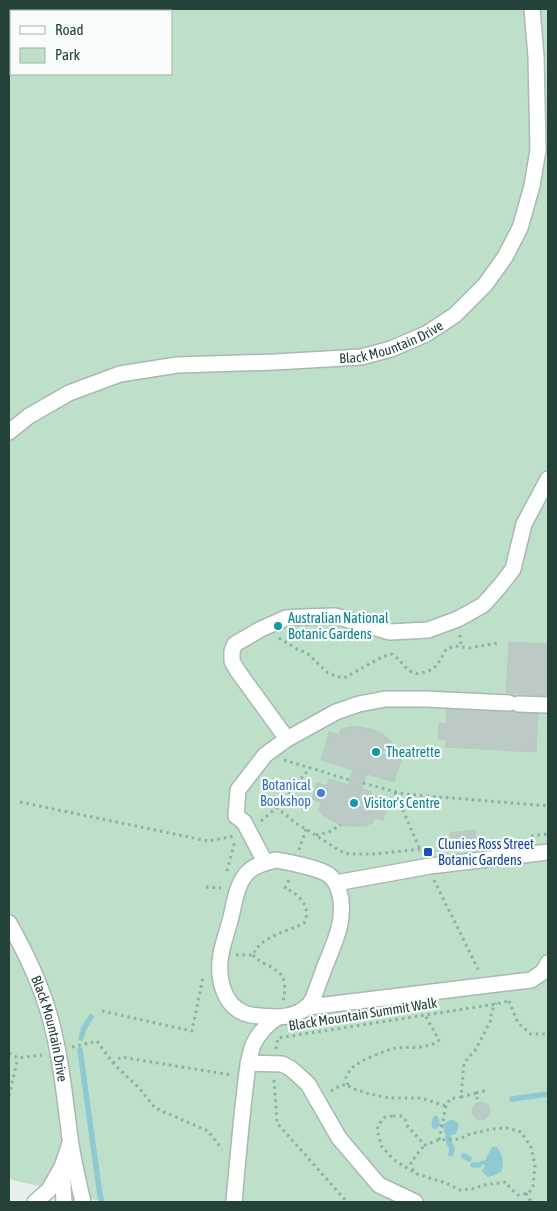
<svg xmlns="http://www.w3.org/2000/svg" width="557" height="1211" viewBox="0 0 557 1211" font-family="'Asap Condensed',sans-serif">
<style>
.green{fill:#bfe0c8;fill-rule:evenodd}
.water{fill:#8ec9d4}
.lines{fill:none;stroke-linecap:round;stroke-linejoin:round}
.stream{stroke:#8ec9d4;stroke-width:5.5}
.building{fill:#bbcac4;stroke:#b8c9c2}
.minor-casing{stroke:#a8b8b2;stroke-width:18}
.path{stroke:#86b3a5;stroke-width:3;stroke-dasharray:2.5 4;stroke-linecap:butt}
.minor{stroke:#fff;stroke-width:15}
.culture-dot{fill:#0f9aa8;stroke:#f7fbf9;stroke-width:2}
.shop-dot{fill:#3f7fe0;stroke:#f7fbf9;stroke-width:2}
.transit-dot{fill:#1a4fb4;stroke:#f7fbf9;stroke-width:2}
.labels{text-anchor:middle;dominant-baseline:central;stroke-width:4.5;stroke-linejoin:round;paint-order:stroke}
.street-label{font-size:14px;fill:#24423a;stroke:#f7fbf9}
.culture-label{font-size:14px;fill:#0d838f;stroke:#f7fbf9;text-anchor:start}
.shop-label{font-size:14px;fill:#366cbe;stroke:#f7fbf9;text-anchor:end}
.transit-label{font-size:14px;fill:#164399;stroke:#f7fbf9;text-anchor:start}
</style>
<rect width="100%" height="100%" fill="#e6efeb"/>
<path class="green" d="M 9,9 L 548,9 L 548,1202 L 104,1202 L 9,1179 ZM 11,11 L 171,11 L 171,74 L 11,74 Z"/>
<path class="water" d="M 435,1115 L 438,1117 L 440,1124 L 445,1124 L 449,1120 C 460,1119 460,1126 456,1134 L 447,1136 L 444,1132 L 444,1128 L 439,1126 L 436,1129 L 433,1129 C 430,1124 432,1120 435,1115 Z
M 492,1147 L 497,1147 C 503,1156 504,1161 502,1171 L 493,1176 L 488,1177 L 482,1171 L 485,1166 L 483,1164 L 479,1165 L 480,1161 L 486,1160 L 486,1157 L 488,1155 Z"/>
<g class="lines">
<path class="stream" d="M 81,1038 L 84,1028 L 91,1017
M 80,1050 L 100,1195 L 102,1202
M 512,1099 L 548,1094
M 448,1135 L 449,1143 L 452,1148 L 451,1154
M 464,1156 L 469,1159
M 473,1165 L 479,1165"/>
</g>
<path class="building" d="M 509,642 L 548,644 L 548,696 L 506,693 Z
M 447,707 L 538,712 L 536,752 L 445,747 L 446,739 L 438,739 L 439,723 L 446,724 Z
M 349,727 L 360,727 L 371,729 L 382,734 L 392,742 L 381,754 L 401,760 L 394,782 L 321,760 L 329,732 L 339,735 L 341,729 Z
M 353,770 L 367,773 L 361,789 L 348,785 Z
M 329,779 L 371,792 L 370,795 L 380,797 L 379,802 L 388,804 L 383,820 L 374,818 L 373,823 L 364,826 L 345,826 L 339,824 L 324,816 L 319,810 L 321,803 L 312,799 L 317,783 L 327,786 Z
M 475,830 L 476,840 L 451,843 L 450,833 Z
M472 1111a9 9 0 1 1 18 0a9 9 0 1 1-18 0Z"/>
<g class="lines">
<defs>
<g id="minor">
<path id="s1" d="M 9,432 L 29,416 L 69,393 L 120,374 L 177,365 L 275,362 L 361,357 L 391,349 L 426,334 L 455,315 L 485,285 L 505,257 L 520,228 L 532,186 L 538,150 L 536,56 L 532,9"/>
<path d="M 518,704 L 548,705"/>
<path d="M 287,739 L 237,670 L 232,661 L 232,651 L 235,644 L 261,629 L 286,618 L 303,617 L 335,616 L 390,632 L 428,630 L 458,619 L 483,605 L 500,586 L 513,569 L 524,524 L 548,479"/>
<path d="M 277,860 C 291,863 317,867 329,875 C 334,879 337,885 339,891 C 347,917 335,942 325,966 C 321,977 317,988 313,999 C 305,1013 291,1017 275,1017 C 264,1016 254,1017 244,1013 C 222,1004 217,975 221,954 C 223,943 227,932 230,921 C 234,906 236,886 246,874 C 254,865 265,862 277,860 Z"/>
<path d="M 265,862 L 244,822 L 236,816 L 238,790 L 265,755 L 287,739 L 336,712 L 359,704 L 385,699 L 425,699 L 509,703"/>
<path d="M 336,883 L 430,866 L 548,852"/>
<path id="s2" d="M 9,923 C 26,953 42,987 51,1021 C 61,1059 65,1099 70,1138 C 73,1160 78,1181 83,1202"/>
<path d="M 309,1007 L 531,980 L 543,972 L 548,963"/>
<path d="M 248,1063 L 282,1064 L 290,1068 L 297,1074 L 308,1084 L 339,1138 L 379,1185 L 415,1202"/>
<path d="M 35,1202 L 49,1190 L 62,1167"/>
<path d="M 64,1202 L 62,1167 L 70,1143"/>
<path d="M 234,1202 C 237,1168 240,1133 244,1098 C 246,1081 247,1062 253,1045 C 259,1032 267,1024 278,1017"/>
</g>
</defs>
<use href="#minor" class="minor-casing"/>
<path class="path" d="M 460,635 L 461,647
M 279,638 L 297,649 L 307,653 L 328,673 L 336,676 L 344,678 L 382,657 L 392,654 C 400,659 403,666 410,671 C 414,673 416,674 421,673 C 437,670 439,662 446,649 L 455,646 L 469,648 L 498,643
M 284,760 L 350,780
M 363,783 L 404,794 L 548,806
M 395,792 L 421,852
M 266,799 L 297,824 L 306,829 L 340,851 L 349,854 L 375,854 L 421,849
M 20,802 L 208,841 L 234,836
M 261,821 L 276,808 L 310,768
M 316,835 L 329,832 L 341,825
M 531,836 L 546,834 L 548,831
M 299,850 L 306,829
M 227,871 L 235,841
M 434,880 L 479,971
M 206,887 L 221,888
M 236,955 L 253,955 C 259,937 289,931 304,923 C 312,907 299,894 285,888 L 290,878
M 253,955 C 257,960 260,961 265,964 C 285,973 287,980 283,1002
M 509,1001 L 518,1023 L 531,1034 L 548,1034
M 102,1011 L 192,1031 L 203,977
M 72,1047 L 97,1041 L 113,1063 L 140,1089 L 155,1108 L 208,1131 L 222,1149
M 276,1049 L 278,1038 L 496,1004 L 509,1001
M 9,1053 L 18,1058 L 42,1055
M 113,1063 L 121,1057 L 231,1075
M 274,1080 L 277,1123 L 347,1202
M 348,1085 L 346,1077 C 348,1074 350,1069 353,1067 C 360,1061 387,1049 397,1048 C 408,1047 431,1049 439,1040 L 425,1015
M 331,1091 L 341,1085 L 348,1085 L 351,1088 L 370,1094 L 389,1098 L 421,1098 L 446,1106
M 476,1093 L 488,1090
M 9,1096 L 18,1058
M 461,1097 L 476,1093 L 478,1103
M 393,1116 L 402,1116 L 406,1121 L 408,1127 L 425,1145 L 439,1140 L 459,1139 L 470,1134 L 492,1129 L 507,1128 L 521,1132 L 531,1147 L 535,1165 L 533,1186 L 529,1193 L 518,1195 L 510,1188 L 506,1182 L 484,1185 L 472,1189 L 460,1190 L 446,1183 L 417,1174 L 394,1160 L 382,1147 L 377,1130 L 379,1124 L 385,1117 Z
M 439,1140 L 444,1115 L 446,1106 L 450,1099 L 461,1097 L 464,1063 L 476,1049 L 491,1020 L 491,1012 L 496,1003
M 413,1171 L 411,1163 L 417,1154 L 425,1145
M 526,1193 L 531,1202"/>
<use href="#minor" class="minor"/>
</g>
<g class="culture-dot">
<circle cx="278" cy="626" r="5"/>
<circle cx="376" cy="752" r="5"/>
<circle cx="354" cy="803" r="5"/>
</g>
<circle class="shop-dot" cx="321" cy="793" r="5"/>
<rect class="transit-dot" x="423" y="847" width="10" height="10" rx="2.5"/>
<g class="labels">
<g class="street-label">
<text stroke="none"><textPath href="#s1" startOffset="401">Black Mountain Drive</textPath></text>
<text transform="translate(363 1014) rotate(-9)">Black Mountain Summit Walk</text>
<text stroke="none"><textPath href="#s2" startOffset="114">Black Mountain Drive</textPath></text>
</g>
<g class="culture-label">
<text x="288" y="618">Australian National<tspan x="288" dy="16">Botanic Gardens</tspan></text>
<text x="386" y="752">Theatrette</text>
<text x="364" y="803">Visitor's Centre</text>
</g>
<g class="shop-label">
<text x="311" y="785">Botanical<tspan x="311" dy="16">Bookshop</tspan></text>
</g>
<g class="transit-label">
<text x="438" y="844">Clunies Ross Street<tspan x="438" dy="16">Botanic Gardens</tspan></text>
</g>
</g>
<rect width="557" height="1211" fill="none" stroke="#24423a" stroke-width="20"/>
<rect x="10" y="10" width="162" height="65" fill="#f7fbf9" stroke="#a3b1ad"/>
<rect x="20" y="26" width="25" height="8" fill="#ffffff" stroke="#a3b1ad"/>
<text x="55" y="35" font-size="15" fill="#24423a">Road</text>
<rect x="20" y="48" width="25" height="15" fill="#bfe0c8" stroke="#a3b1ad"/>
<text x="55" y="60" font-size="15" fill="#24423a">Park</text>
</svg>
